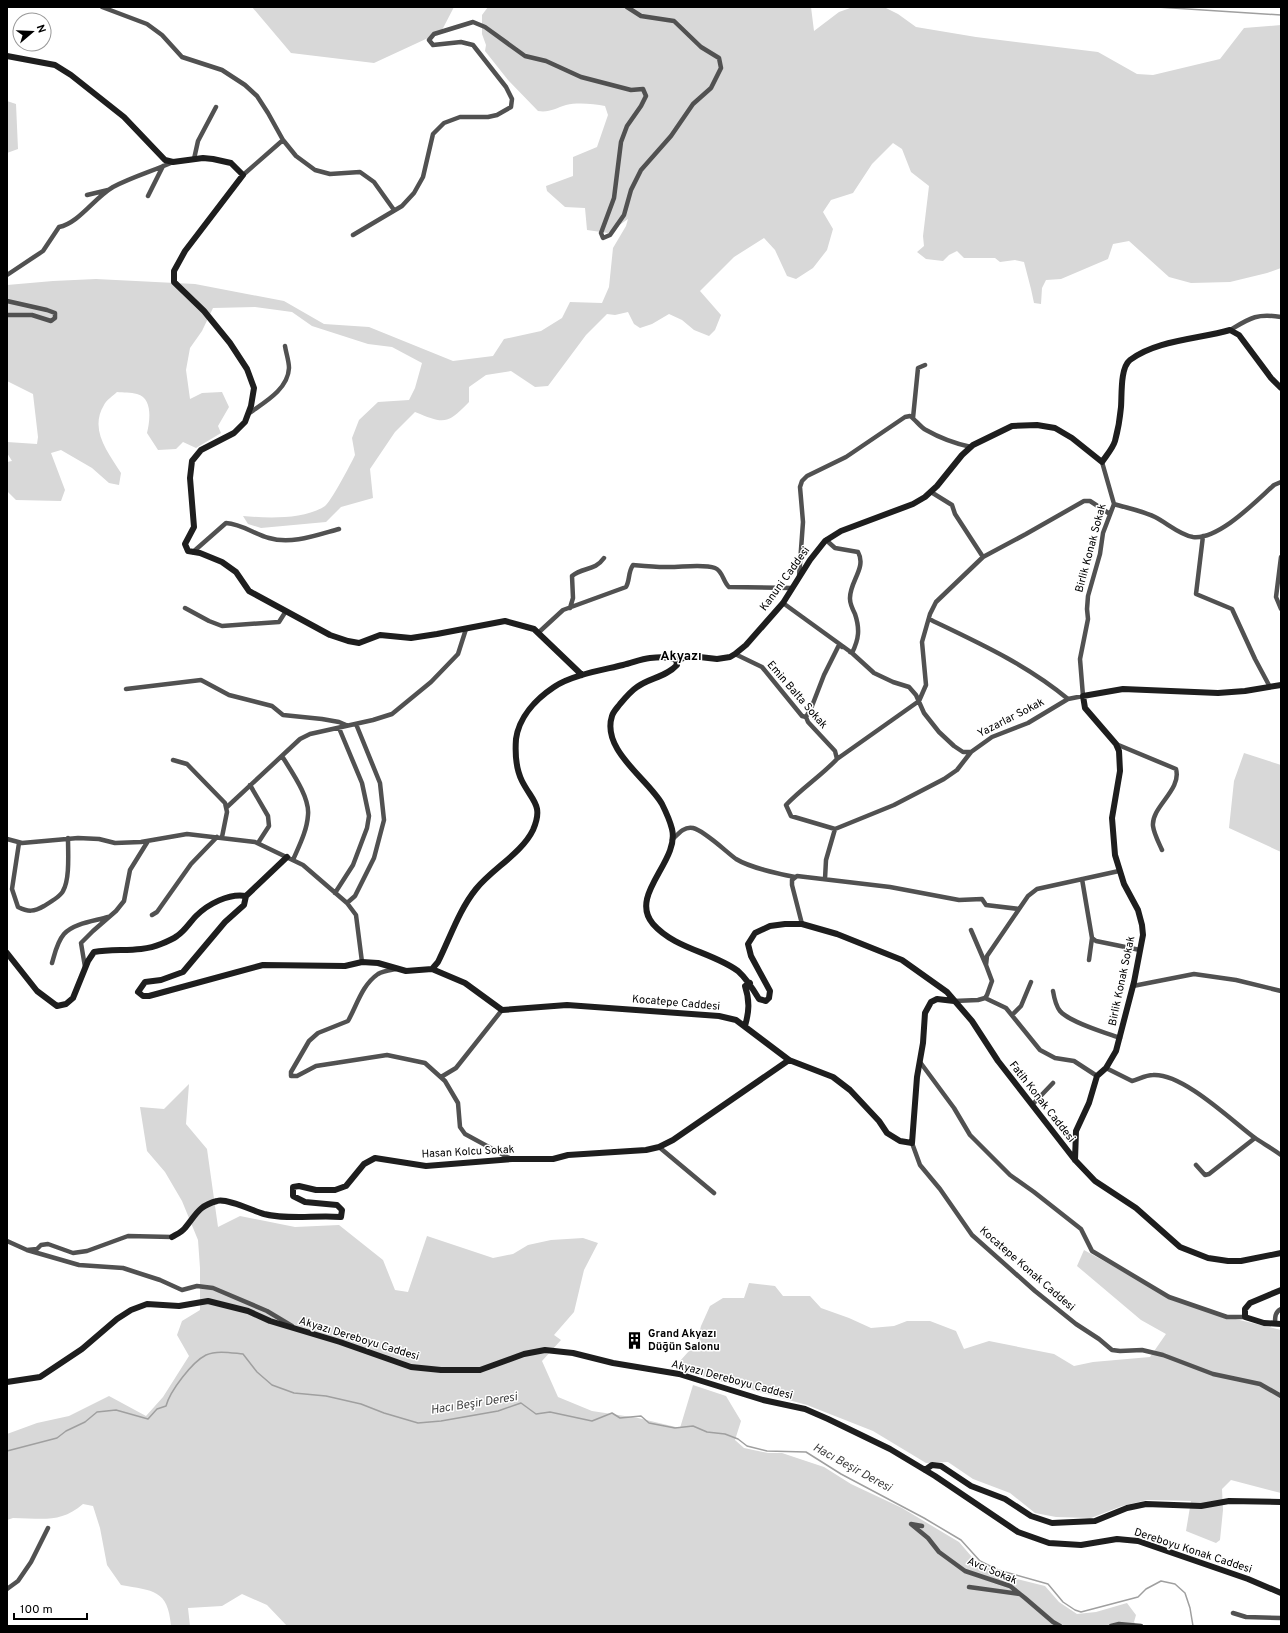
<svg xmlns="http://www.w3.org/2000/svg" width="1288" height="1633" viewBox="0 0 1288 1633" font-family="Overpass,sans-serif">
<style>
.green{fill:#d8d8d8}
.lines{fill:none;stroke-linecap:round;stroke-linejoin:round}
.stream{stroke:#9f9f9f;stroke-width:1.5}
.street{stroke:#515151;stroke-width:4.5}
.secondary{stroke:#1e1e1e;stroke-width:6}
.labels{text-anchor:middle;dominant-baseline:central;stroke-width:3;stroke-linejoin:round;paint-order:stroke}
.street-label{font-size:11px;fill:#000;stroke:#fff}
.poi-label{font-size:11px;font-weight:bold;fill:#000;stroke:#fff;text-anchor:start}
.water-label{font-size:12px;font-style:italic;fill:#404040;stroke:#fff}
.quarter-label{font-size:13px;font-weight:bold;fill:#000;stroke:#fff}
</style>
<rect width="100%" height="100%" fill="#fff"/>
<path class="green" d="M 252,7 L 454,7 L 441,32 L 374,63 L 291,53 Z
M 488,7 L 811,7 L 814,31 L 839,12 L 853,7 L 884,7 L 898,14 L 916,27 L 976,37 L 1098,52 L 1137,74 L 1153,75 L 1220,59 L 1244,28 L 1281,25 L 1281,268 L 1267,273 L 1230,282 L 1191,283 L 1169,277 L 1129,241 L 1113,244 L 1108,259 L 1061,279 L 1046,280 L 1042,288 L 1041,304 L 1034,303 L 1031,289 L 1024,262 L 1015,260 L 1000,262 L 995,258 L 964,258 L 957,251 L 949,255 L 943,261 L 926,259 L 917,252 L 924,246 L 923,236 L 929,186 L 911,172 L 902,149 L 893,143 L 872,164 L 853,193 L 831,200 L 823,212 L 833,229 L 827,250 L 813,268 L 796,279 L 787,276 L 775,250 L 764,238 L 734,257 L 700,291 L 721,315 L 715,330 L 709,336 L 694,330 L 682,320 L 669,314 L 652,324 L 640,328 L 634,324 L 628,312 L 615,315 L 607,314 L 586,335 L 548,386 L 535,387 L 511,371 L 486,375 L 469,387 L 469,402 C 447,425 444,424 415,412 L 395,432 L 370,469 L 373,498 L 341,507 L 326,522 L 261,528 L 248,524 L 243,516 C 266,518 304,520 325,506 C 330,503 351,464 355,455 L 352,438 L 359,420 L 378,402 L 409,400 L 415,388 L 422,363 L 392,347 L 368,344 L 312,326 L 292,312 L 255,307 L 213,308 L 202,331 L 190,348 L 186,370 L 190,399 L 202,393 L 222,392 L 229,407 L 218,426 L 221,433 L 196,448 L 183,442 L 176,449 L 158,450 L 147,433 C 150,421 153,398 137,394 C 131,392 123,393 117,392 C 113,396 106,400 104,405 C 89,430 108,452 121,473 L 119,485 L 109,483 L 92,468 L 61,450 L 51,453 L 65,490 L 61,501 L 16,500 L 7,491 L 7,462 L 12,461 L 7,453 L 7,442 L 37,444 L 38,437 L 33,394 L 7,381 L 7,285 L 53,281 L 96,279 L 195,284 L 284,301 L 324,324 L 369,327 L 453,361 L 493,356 L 504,339 L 541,331 L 562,318 L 570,302 L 602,303 L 609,287 L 613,248 L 626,226 L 628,219 L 608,233 L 587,230 L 585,208 L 565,207 L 547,191 L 546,186 L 573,176 L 573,157 L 597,147 L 608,115 L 605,106 C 594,104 578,102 566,105 C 556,108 549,113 538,111 L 508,80 L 485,51 L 486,45 L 482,34 L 482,15 Z
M 7,101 L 16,104 L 18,149 L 7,153 Z
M 1244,753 L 1281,765 L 1281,852 L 1229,828 L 1234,781 Z
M 189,1084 L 186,1124 L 207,1149 L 218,1227 L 240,1216 L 295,1227 L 339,1225 L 383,1260 L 395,1290 L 408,1292 L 427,1236 L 493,1258 L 513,1254 L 528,1245 L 551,1240 L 583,1238 L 598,1243 L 584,1270 L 574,1312 L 554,1335 L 561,1340 L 542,1361 L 558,1397 L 592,1411 L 638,1418 L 680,1428 L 693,1385 L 726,1396 L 741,1421 L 735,1440 L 744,1448 L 768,1453 L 782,1453 L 824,1467 L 851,1484 L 902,1508 L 959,1542 L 978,1564 L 1017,1579 L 1045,1586 L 1059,1602 L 1077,1614 L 1096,1612 L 1127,1603 L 1136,1615 L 1134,1622 L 1137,1626 L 287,1626 L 267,1605 L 242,1594 L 222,1606 L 188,1608 L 190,1626 L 171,1626 C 168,1589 153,1591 121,1585 L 107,1565 L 100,1528 L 93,1506 L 83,1504 C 60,1524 41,1518 13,1518 L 7,1520 L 7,1434 L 37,1423 L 69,1416 L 109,1396 L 146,1416 L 163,1397 L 189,1356 L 177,1335 L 182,1321 L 200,1310 L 200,1268 L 198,1240 L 182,1201 L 165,1172 L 147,1151 L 140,1107 L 164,1109 Z
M 1084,1250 L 1169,1297 L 1227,1317 L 1281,1330 L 1281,1493 L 1231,1480 L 1222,1489 L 1223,1510 L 1220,1540 L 1216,1543 L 1186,1531 L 1191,1501 L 1147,1500 L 1122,1506 L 1091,1518 L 1056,1517 L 1035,1513 L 1010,1493 L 973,1479 L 948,1462 L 926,1463 L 873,1431 L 807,1405 L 687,1372 L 680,1361 L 697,1342 L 701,1326 L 710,1306 L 723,1298 L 744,1298 L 749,1283 L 775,1286 L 783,1296 L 810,1296 L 821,1308 L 849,1318 L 871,1328 L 894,1326 L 907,1321 L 930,1321 L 956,1331 L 964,1349 L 989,1341 L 1054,1354 L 1074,1366 L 1093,1362 L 1150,1357 L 1166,1334 L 1141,1320 L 1077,1266 Z"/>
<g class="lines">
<path class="stream" d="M 1157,7 L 1281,15
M 7,1451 L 57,1438 L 66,1431 L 85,1422 L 97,1412 L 116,1410 L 148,1419 L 157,1409 L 166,1406 C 170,1391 192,1362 206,1355 C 217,1350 232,1353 243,1354 L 257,1372 L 272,1385 L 294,1393 L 326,1396 L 361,1404 L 384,1413 L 418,1423 L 441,1421 L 498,1411 L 521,1403 L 536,1414 L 550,1412 L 592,1421 L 612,1413 L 620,1418 L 641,1416 L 649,1423 L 675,1428 L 693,1426 L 707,1432 L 725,1434 L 738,1439 L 747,1446 L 767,1451 L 806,1452 L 841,1474 L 924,1518 L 961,1540 L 980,1561 L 998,1570 L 1048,1584 L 1063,1602 L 1075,1610 L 1081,1612 L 1138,1597 L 1146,1589 L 1161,1581 L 1175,1584 L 1185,1593 L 1190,1608 L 1193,1626"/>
<path class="street" d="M 102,7 L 147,24 L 162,35 L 182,57 L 222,70 L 245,85 L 257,96 L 268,113 L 283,140
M 194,159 L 198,141 L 216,107
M 243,175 L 283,140 L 296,156 L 315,170 L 330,174 L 360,172 L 374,182 L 394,210
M 87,195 L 108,190
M 148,196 L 163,166
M 353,235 L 402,206 L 414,193 L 423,177 L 433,134 L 444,123 L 460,117 L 488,117 L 497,115 L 511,107 L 512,99 L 506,87 L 473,45 L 461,42 L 433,45 L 429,40 L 434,34 L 473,22 L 485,27 L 525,56 L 546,61 L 581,77 L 631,90 L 643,89 L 646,96 L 641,106 L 627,126 L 621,142 L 614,198 L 601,233 L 603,238 L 610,235 L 624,215 L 631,190 L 641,170 L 671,136 L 693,104 L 711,88 L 721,68 L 719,58 L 701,47 L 674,21 L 641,16 L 627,7
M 7,275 L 43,251 L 59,227 C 79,223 94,198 113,187 C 132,177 153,171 173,162
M 7,301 L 47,310 L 55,313 L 55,318 L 51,321 L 32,315 L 7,315
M 1230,330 C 1250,318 1257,313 1281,317
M 248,414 C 263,403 288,390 289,368 C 289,361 286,353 285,346
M 913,418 L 918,368 L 925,365
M 931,492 L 952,505 L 955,514 L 983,557
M 1114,504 C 1127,508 1143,511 1155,517 C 1167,523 1180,535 1193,537 C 1219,540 1256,501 1274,485 L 1281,482
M 1203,536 L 1196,594 L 1232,609 L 1255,659 L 1270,687
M 826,540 L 835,548 L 858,552 C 867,568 849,582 850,599 C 850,604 853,610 855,614 C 860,629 859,639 852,653 L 850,652
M 193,552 L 226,523 C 242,524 254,534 269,538 C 291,545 317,535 339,529
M 1281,557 L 1276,597 L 1281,609
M 799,577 L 803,522 L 800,487 L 802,481 L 807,476 L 846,457 L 905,417 L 910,416 C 916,420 920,427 926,430 C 940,438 957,444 971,447
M 783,603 L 852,653 L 874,673 L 893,682 L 909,687 L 916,695 L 924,713 L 939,732 L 954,746 L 963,752 L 971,752 L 992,737 L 1028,723 L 1068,699 L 1083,696 L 1080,659 L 1088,619 L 1087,609 L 1088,596 L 1100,554 L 1103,533 L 1114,504 L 1102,462
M 185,608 L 209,621 L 222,626 L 279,622 L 286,611
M 570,608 L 573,598 L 572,576 C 583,567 595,571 604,558
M 929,619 C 977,642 1026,664 1068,699
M 538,633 L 563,610 L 626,587 C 630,580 628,572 633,565 C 644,566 654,567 665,567 C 678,568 702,563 715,568 C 723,571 723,582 729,587 L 792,588
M 735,654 L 762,667 L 802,716 L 806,717 L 808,722 L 835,751 L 837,759
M 126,689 L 201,680 L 229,695 L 272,706 L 283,715 L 322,719 L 339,722 L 346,725
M 806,717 L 812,706 L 824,675 L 839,645 L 842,647
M 1116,744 L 1176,769 C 1182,790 1151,807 1153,826 C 1154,834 1159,843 1162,850
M 971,752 L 957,770 L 944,779 L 894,805 L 835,829 L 791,816 L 786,805 C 802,788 821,776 837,759 L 919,701 L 926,685 L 922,642 L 930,614 L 936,602 L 983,557 L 1026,534 L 1084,501 L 1090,501 L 1110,514
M 282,756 C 291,771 310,797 308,815 C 307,831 299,846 293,860
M 173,760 L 187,764 L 225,803 L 227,812 L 222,837
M 250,785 L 268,816 L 269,826 L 258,843
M 227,807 L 300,739 L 310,734 L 373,720 L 392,714 L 431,682 L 458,654 L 466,629
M 7,839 L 22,843 L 78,838 L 99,839 L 115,843 L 141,842 L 187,834 L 255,842 L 303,865 L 347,903 L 356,915 L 362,962
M 672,840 C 678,834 684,826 693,828 C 705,831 725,851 736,859 C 749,867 779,874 795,877
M 19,843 L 12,889 L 18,907 C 28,912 34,912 44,906 C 49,903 61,896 63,891 C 70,879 68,853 68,838
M 825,879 L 826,860 L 835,829
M 1082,879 L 1092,938 L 1096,941 L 1140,950
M 335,893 L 353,865 L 367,828 L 369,816 L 362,783 L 339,728
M 347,903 L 355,896 L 374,858 L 384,820 L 380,783 L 356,724
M 152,915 L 157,912 L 191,864 L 217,837
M 802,924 L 792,885 L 792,880 L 797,876 L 890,887 L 959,900 L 982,899 L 986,905 L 1019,909
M 971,930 L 986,965
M 1089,960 L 1092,938
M 52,963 C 55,953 57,942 64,934 C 74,923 95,921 108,917
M 85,967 L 81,943 L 93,931 L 116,911 L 124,901 L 130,870 L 148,841
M 396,969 C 391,970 383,971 378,974 C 362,985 357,1005 348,1021 L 318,1033 L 309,1041 L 291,1072 L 291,1076 L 297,1076 L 316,1066 L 387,1055 L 425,1063 L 445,1081 L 458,1103 L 460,1127 L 465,1134 L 511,1159
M 1133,986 L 1194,974 L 1236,980 L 1281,991
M 1053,991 C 1054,997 1056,1006 1060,1011 C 1069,1022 1106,1033 1120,1038
M 985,998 L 1006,1008 L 1040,1050 L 1055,1058 L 1074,1061 L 1097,1076
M 954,1001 L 978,1000 L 985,998 L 987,995 L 992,981 L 986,965 L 987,956 L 1028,896 L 1037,889 L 1119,871
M 1012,1015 L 1021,1006 L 1031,982
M 920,1062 L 954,1108 L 970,1135 L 1010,1175 L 1034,1192 L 1081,1229 L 1092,1251 L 1169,1297 L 1227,1317 L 1245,1317
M 1106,1068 L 1132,1081 C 1139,1079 1146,1075 1153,1075 C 1183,1073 1232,1121 1255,1138 C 1264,1144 1273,1149 1281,1155
M 441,1077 L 456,1068 L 502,1010
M 1032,1105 L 1053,1083
M 912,1143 L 920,1165 L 940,1189 L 972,1235 L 1035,1291 L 1076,1324 L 1099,1339 L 1112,1350 L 1120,1351 L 1142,1350 L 1163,1355 L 1213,1374 L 1260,1384 L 1281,1396
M 659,1147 L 714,1193
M 1196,1165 L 1205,1175 L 1209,1174 L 1255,1138
M 7,1241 L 27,1250 L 37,1249 L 41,1245 L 48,1244 L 73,1253 L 87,1251 L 128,1236 L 172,1237
M 27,1250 L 79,1265 L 123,1268 L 160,1280 L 182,1290 L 197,1286 L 213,1288 L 267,1311 L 292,1326
M 1275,1323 C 1275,1317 1275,1312 1281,1309
M 922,1526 L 911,1524 L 928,1538 L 939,1552 L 965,1571 L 1010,1586 L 1025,1598 L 1053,1622 L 1060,1626
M 969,1587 L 1020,1594
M 7,1589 L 18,1581 L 31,1562 L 48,1528
M 1233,1613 L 1246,1617 L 1281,1618
M 1111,1626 L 1119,1624 L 1141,1626"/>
<path class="secondary" d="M 7,56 L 55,65 L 71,75 L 124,117 L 165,160 L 173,162 L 203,158 L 213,159 L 231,163 L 243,175 L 185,251 L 174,271 L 174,282 L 204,311 L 230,343 L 247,369 L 254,388 L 251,406 L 245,422 L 234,433 L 201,450 L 192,461 L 190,478 L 194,527 L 185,544 L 188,551 L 200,553 L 222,562 L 236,572 L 249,591 L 330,635 L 348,641 L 359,643 L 380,635 L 411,638 L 437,634 L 505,621 L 534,629 L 582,675
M 676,660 L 677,665 C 666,677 649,678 637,687 C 631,691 625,698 620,704 C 617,708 613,712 612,716 C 601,750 648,779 662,804 C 666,812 670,821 672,829 C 680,861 628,895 653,924 C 675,949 712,952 738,971 C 747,979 753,989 759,999 L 766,1001 L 769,998 L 770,991 L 751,956 L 748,944 L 755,933 L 770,926 L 785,924 L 802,924 L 837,934 L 902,960 L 947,992 L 972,1021 L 998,1061 L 1075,1160 L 1095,1181 L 1136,1208 L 1180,1247 L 1208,1258 L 1228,1261 L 1241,1261 L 1281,1253
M 676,660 L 691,656 L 717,659 L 730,657 L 735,654 L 746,645 L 783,603 L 810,560 L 825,541 L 841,531 L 913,504 L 925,497 L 937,486 L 962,455 L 973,445 L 1012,426 L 1037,425 L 1055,428 L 1072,438 L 1102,462 C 1106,456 1113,448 1115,441 C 1118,430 1120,418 1121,407 C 1122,395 1120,368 1130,360 C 1156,340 1199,339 1230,330 L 1239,335 L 1271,378 L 1281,388
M 246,896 L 287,857
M 7,953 L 37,991 L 57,1006 L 66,1004 L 73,998 L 88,961 L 94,952 C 116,948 140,953 161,944 C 166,942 173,939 177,936 C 185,931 190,922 196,916 C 208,904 229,893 246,896 L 244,905 L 225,922 L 183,972 L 161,980 L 145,982 L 138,992 L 143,996 L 149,996 L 263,965 L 345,966 L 362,962 L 378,963 L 406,971 L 432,969 L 438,962 C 450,938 459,910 476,889 C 492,869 522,853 533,830 C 544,805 532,801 522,781 C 516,769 515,753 516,739 C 519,717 536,699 554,687 C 571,675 603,670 623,665 C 632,663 641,659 650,658 C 658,657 669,656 676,660
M 432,969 L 465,983 L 502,1010 L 567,1005 L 719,1016 L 736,1020 L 789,1060 L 833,1077 L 850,1090 L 879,1121 L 887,1133 L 900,1141 L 912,1143 L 917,1077 L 923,1043 L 925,1013 L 931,1002 L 937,999 L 954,1001
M 745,1026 C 749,1012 750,1001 745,986 L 750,983
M 1075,1160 L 1076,1131 L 1089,1103 L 1097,1076 L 1106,1068 L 1116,1051 L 1134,982 L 1143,935 L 1142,925 L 1138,910 L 1124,884 L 1115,855 L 1112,818 L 1120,771 L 1119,751 L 1116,744 L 1110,737 L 1085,708 L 1083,696 L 1123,689 L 1218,693 L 1245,691 L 1281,685
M 172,1237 C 177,1234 182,1232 185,1228 C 196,1215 198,1206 217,1201 C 227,1198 253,1211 264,1214 C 289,1220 315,1215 341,1217 L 342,1210 L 337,1205 L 305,1202 L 293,1196 L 293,1187 L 299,1186 L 316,1190 L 335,1190 L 346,1186 L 364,1164 L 375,1158 L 426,1166 L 512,1159 L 553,1159 L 568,1155 L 646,1150 L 659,1147 L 673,1140 L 789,1060
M 1281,1290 L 1250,1303 L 1245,1309 L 1245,1317 L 1264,1323 L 1281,1324
M 7,1382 L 40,1377 L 82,1349 L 117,1319 L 131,1310 L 147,1304 L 179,1306 L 208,1301 L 248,1311 L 270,1321 L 340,1342 L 411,1367 L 441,1370 L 480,1370 L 524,1354 L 545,1350 L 573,1353 L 613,1363 L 679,1374 L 763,1400 L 805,1409 L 828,1419 L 890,1449 L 935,1476 L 1018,1532 L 1049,1543 L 1081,1545 L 1117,1539 L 1138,1541 L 1248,1579 L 1281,1593
M 925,1470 L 932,1465 L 941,1466 L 971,1486 L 1005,1499 L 1031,1516 L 1052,1523 L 1095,1521 L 1127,1508 L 1146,1504 L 1201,1506 L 1229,1501 L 1281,1502"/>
</g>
<defs>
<symbol id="building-bare" viewBox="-9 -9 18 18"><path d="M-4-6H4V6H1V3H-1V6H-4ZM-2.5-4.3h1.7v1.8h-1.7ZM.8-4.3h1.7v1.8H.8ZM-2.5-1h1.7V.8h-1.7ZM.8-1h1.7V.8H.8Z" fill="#000" stroke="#fff" stroke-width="2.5" paint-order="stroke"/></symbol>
</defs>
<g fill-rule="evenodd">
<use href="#building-bare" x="622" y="1328" width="25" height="25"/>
</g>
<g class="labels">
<g class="street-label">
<text transform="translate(1091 548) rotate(-75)">Birlik Konak Sokak</text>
<text transform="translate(785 579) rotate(-54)">Kanuni Caddesi</text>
<text transform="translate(797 695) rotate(49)">Emin Balta Sokak</text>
<text transform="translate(1011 718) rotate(-27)">Yazarlar Sokak</text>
<text transform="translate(1122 981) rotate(-78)">Birlik Konak Sokak</text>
<text transform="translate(676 1003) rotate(5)">Kocatepe Caddesi</text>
<text transform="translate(1042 1102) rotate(52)">Fatih Konak Caddesi</text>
<text transform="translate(468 1152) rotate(-3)">Hasan Kolcu Sokak</text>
<text transform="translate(1027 1269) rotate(41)">Kocatepe Konak Caddesi</text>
<text transform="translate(359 1339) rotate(17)">Akyazı Dereboyu Caddesi</text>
<text transform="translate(732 1380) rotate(15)">Akyazı Dereboyu Caddesi</text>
<text transform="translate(1193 1551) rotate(18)">Dereboyu Konak Caddesi</text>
<text transform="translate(992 1571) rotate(23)">Avcı Sokak</text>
</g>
<g class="poi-label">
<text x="648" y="1334">Grand Akyazı<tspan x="648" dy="13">Düğün Salonu</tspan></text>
</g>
<g class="water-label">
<text transform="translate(474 1404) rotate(-9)">Hacı Beşir Deresi</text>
<text transform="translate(852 1468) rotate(29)">Hacı Beşir Deresi</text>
</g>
<g class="quarter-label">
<text x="681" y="657">Akyazı</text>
</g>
</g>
<rect width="1288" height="1633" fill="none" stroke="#000000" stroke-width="16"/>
<g transform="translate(32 32) rotate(71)"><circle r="19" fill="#ffffff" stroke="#999999"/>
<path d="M0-3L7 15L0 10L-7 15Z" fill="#000000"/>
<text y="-6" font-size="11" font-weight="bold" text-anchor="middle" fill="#000000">N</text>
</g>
<path d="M14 1613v6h73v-6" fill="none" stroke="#000000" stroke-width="2"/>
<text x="20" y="1613" font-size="12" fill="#000000" stroke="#ffffff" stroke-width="3" paint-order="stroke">100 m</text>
</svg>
